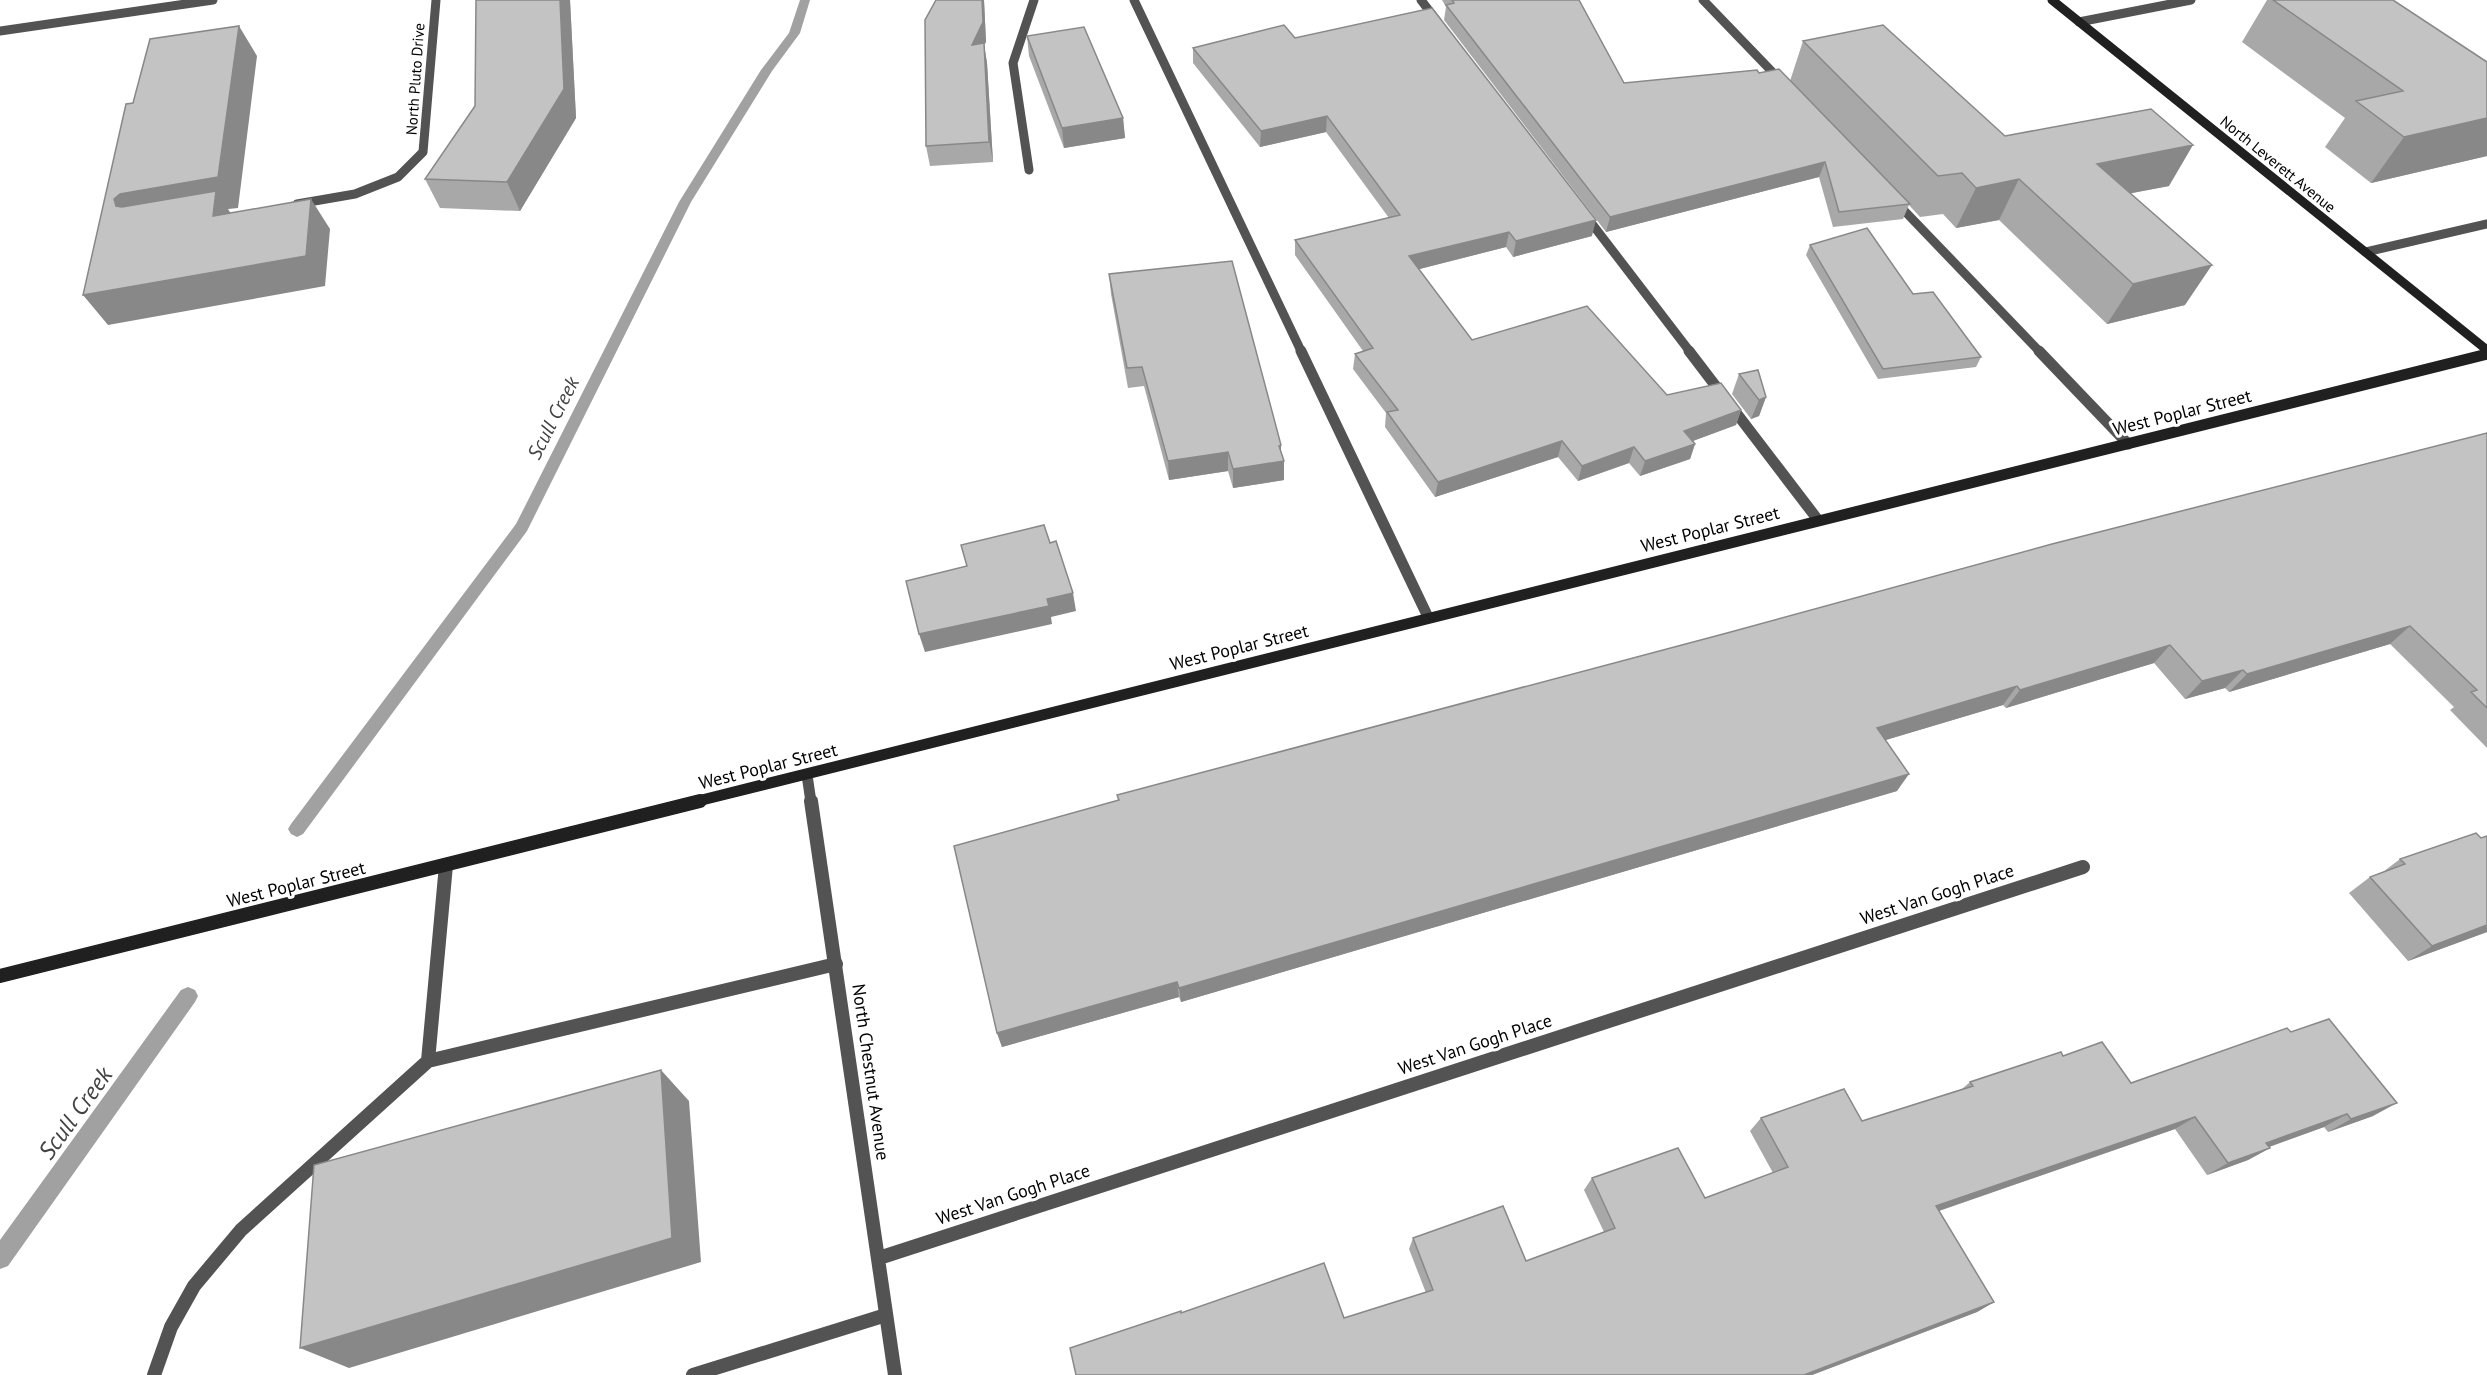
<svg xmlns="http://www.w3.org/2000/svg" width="2487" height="1375" viewBox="0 0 2487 1375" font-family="'PT Sans',sans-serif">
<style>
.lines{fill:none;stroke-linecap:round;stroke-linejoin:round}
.stream{fill:#a1a1a1;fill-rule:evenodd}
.lane-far2{stroke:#535353;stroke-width:9}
.lane-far1{stroke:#535353;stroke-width:11}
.lane{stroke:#535353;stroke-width:14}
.street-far2{stroke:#535353;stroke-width:9}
.street-far1{stroke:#535353;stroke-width:11}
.street{stroke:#535353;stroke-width:14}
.secondary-far2{stroke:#202020;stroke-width:9}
.secondary-far1{stroke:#202020;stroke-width:11}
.secondary{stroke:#202020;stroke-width:14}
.wall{fill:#a8a8a8}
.shaded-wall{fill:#888}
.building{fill:#c3c3c3;stroke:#888;stroke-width:1.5}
.labels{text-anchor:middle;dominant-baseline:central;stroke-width:6;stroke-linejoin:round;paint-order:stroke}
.far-street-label{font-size:15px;fill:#000;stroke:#fff}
.street-label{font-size:18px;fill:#000;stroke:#fff}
.water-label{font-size:20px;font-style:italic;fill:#424242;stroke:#fff}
.near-water-label{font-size:24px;font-style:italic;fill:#424242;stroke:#fff}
</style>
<rect width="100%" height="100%" fill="#fff"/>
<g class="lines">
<path class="stream" d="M 800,0 L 810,0 L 800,33 L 772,71 L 691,202 L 527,531 L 303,834 L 297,837 L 291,834 L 288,829 L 291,824 L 516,524 L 679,202 L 761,70 L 789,33 Z
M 188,987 L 195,990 L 198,996 L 195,1002 L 8,1266 L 0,1269 L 0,1240 L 181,990 Z"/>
<path class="lane-far2" d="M 1134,0 L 1302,353
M 1421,0 L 1437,21
M 1703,0 L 1781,81
M 2079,22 L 2191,0
M 1029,170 L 1013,63 L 1034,0
M 1894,200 L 2041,353
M 297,204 L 355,194 L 398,177 L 423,152 L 436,0
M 1586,216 L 1691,353"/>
<path class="lane-far1" d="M 1301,351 L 1428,617
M 1689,351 L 1818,520
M 2039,351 L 2128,444"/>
<path class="lane" d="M 428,1061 L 836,964
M 154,1375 L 171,1327 L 194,1286 L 241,1230 L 428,1061 L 446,865
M 693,1375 L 886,1315"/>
<path class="street-far2" d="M 0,31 L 213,0
M 2366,252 L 2487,224"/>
<path class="street-far1" d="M 807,775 L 811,802"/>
<path class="street" d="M 811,801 L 895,1375
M 879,1258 L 2083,867"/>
<path class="secondary-far2" d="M 2052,0 L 2487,350"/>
<path class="secondary-far1" d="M 694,802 L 2487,354"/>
<path class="secondary" d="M 0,976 L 700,801"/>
</g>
<path class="wall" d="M 476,0 L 570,0 L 576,118 L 520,211 L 440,208 L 425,179 L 475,106 Z
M 936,0 L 984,0 L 986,42 L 984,45 L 987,63 L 993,162 L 930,166 L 926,146 Z
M 1442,0 L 1579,0 L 1624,83 L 1759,73 L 1790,81 L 1803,41 L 2005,136 L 2169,186 L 2131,193 L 2185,305 L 2107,324 L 1999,220 L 1956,228 L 1943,214 L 1920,217 L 1909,205 L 1903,219 L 1833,227 L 1819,177 L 1606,232 L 1444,20 L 1446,7 Z
M 2267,0 L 2393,0 L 2487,62 L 2487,156 L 2371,183 L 2325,147 L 2345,118 L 2242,42 Z
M 1027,36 L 1123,118 L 1125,138 L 1064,148 L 1029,56 Z
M 1295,38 L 1592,236 L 1513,257 L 1506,247 L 1419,269 L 1472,340 L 1667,395 L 1741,410 L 1736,425 L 1693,441 L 1695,444 L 1690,459 L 1640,476 L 1629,463 L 1578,481 L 1558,457 L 1435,497 L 1385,427 L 1386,413 L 1353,369 L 1355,354 L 1363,351 L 1295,255 L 1295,240 L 1389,218 L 1326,132 L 1260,147 L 1193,63 L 1193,48 Z
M 1810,245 L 1913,294 L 1981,357 L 1976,367 L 1878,379 L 1806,255 Z
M 1109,274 L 1281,451 L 1284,461 L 1284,480 L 1233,488 L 1228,471 L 1169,480 L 1144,386 L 1128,388 L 1111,294 Z
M 1739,374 L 1766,397 L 1759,416 L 1751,419 L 1732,394 Z
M 2487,433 L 2487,748 L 2450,710 L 2454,707 L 2390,644 L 2229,692 L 2225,688 L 2185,699 L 2154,663 L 2006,708 L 2003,705 L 1885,740 L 1897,791 L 1181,1002 L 1179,997 L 1002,1047 L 997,1033 L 1118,800 L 1117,795 Z
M 2481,838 L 2487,932 L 2408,961 L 2349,893 L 2370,877 L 2383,872 L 2400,859 Z
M 2063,1056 L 2131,1083 L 2373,1116 L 2328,1132 L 2324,1127 L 2269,1147 L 2270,1148 L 2248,1160 L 2207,1175 L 2175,1129 L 1939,1211 L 1994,1302 L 1977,1312 L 1812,1375 L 1076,1375 L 1181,1313 L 1344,1318 L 1426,1293 L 1409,1249 L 1413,1238 L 1526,1261 L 1604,1232 L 1584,1190 L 1592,1178 L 1705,1198 L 1773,1173 L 1750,1131 L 1761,1118 L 1862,1121 L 1962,1089 L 1970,1082 Z"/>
<path class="shaded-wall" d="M 560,0 L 570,0 L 576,118 L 520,211 L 507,182 Z
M 982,0 L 984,0 L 986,42 L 984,45 L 987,63 L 993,162 L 972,45 Z
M 239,26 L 257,56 L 238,208 L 228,209 L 236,222 L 142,224 L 116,206 L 114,199 Z
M 1327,116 L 1326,132 L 1260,147 L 1261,131 Z
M 1123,118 L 1125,138 L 1064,148 L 1062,128 Z
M 2487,118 L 2487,156 L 2371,183 L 2404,137 Z
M 2193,145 L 2169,186 L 2075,204 L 2097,164 Z
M 1825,162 L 1819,177 L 1606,232 L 1610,217 Z
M 2019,179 L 1999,220 L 1956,228 L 1976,188 Z
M 311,199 L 330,229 L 325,286 L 108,325 L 83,295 Z
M 1596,220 L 1592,236 L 1513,257 L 1516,241 Z
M 1509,232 L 1506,247 L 1408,272 L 1409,256 Z
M 2212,265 L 2185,305 L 2107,324 L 2133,284 Z
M 1766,397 L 1759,416 L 1751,419 L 1759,400 Z
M 1741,410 L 1736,425 L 1679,446 L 1684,431 Z
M 1562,441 L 1558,457 L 1435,497 L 1438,482 Z
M 1695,444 L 1690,459 L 1640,476 L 1645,461 Z
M 1281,445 L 1281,462 L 1284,461 L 1284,480 L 1233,488 L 1233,469 Z
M 1634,447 L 1629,463 L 1578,481 L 1582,466 Z
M 1228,452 L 1228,471 L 1169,480 L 1168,461 Z
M 1073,593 L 1076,611 L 1051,617 L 1052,624 L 925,652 L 919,634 L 1047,599 Z
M 2410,626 L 2390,644 L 2229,692 L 2247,674 Z
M 2170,645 L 2154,663 L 2006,708 L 2020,690 Z
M 2243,670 L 2225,688 L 2185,699 L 2202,681 Z
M 2017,686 L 2003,705 L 1866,746 L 1877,728 Z
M 1909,774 L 1897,791 L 1181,1002 L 1179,988 Z
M 2487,925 L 2487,932 L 2408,961 L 2432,946 Z
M 1177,982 L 1179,997 L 1002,1047 L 997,1033 Z
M 661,1070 L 689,1101 L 701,1262 L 349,1368 L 300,1348 Z
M 2397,1103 L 2373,1116 L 2328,1132 L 2351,1119 Z
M 2347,1114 L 2324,1127 L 2244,1156 L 2266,1143 Z
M 2195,1117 L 2175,1129 L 1921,1217 L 1936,1206 Z
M 2270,1148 L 2248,1160 L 2207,1175 L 2228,1163 Z
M 1994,1302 L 1977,1312 L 1812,1375 L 1804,1375 Z"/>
<path class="building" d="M 476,0 L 560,0 L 564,89 L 507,182 L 425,179 L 475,106 Z
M 936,0 L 982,0 L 983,22 L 972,45 L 984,43 L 989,142 L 926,146 L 925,20 Z
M 1452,0 L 1579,0 L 1624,83 L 1757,70 L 1759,73 L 1779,69 L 1910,204 L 1839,212 L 1825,162 L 1610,217 L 1446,5 L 1454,3 Z
M 2273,0 L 2393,0 L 2487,62 L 2487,118 L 2404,137 L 2356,101 L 2403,91 Z
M 1432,8 L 1596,220 L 1516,241 L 1509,232 L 1409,256 L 1472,340 L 1587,306 L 1667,395 L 1721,383 L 1741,410 L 1684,431 L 1695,444 L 1645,461 L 1634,447 L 1582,466 L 1562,441 L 1438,482 L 1387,412 L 1398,410 L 1355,354 L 1373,348 L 1295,240 L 1400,215 L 1327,116 L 1261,131 L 1193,48 L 1284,25 L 1295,38 Z
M 1883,25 L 2005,136 L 2151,109 L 2193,145 L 2097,164 L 2212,265 L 2133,284 L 2019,179 L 1976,188 L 1962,173 L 1938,176 L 1803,41 Z
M 239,26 L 218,177 L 120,194 L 114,199 L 116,206 L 122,207 L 216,191 L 213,216 L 311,199 L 306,256 L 83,295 L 126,104 L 133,103 L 150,39 Z
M 1084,27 L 1123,118 L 1062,128 L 1027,36 Z
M 1867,228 L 1913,294 L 1933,292 L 1981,357 L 1883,369 L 1810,245 Z
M 1232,261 L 1281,445 L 1279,446 L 1284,461 L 1233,469 L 1228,452 L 1168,461 L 1142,367 L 1127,368 L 1109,274 Z
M 1758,370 L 1766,397 L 1759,400 L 1739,374 Z
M 2487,433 L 2487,708 L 2471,692 L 2477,690 L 2410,626 L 2247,674 L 2243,670 L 2202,681 L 2170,645 L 2020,690 L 2017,686 L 1877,728 L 1909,774 L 1179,988 L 1177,982 L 997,1033 L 954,846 L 1119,800 L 1117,795 L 1727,633 L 2052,544 Z
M 1044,525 L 1050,543 L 1056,541 L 1073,593 L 1047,599 L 1049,606 L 919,634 L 906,581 L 967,566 L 961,545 Z
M 2476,833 L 2481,838 L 2487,836 L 2487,925 L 2432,946 L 2370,877 L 2405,864 L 2400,859 Z
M 2329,1019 L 2397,1103 L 2351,1119 L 2347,1114 L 2266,1143 L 2270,1148 L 2228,1163 L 2195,1117 L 1936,1206 L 1994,1302 L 1804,1375 L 1076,1375 L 1070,1348 L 1181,1311 L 1181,1313 L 1324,1263 L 1344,1318 L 1433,1290 L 1413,1238 L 1503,1206 L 1526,1261 L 1615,1228 L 1592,1178 L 1678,1148 L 1705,1198 L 1788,1167 L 1761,1118 L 1844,1089 L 1862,1121 L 1973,1086 L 1970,1082 L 2061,1052 L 2063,1056 L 2102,1042 L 2131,1083 L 2287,1028 L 2291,1032 Z
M 661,1070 L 672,1238 L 300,1348 L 314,1165 Z"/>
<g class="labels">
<g class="far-street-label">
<text transform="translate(415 79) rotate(-86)">North Pluto Drive</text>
<text transform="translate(2278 164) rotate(39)">North Leverett Avenue</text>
</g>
<g class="street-label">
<text transform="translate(2182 412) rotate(-14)">West Poplar Street</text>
<text transform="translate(1710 529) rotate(-14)">West Poplar Street</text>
<text transform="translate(1239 647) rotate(-14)">West Poplar Street</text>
<text transform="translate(768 766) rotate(-14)">West Poplar Street</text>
<text transform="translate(296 884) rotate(-14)">West Poplar Street</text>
<text transform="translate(1937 894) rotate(-18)">West Van Gogh Place</text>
<text transform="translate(1475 1044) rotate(-18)">West Van Gogh Place</text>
<text transform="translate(871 1072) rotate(82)">North Chestnut Avenue</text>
<text transform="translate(1013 1194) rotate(-18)">West Van Gogh Place</text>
</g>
<g class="water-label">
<text transform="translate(553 418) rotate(-63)">Scull Creek</text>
</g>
<g class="near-water-label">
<text transform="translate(75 1113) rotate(-54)">Scull Creek</text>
</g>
</g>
</svg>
